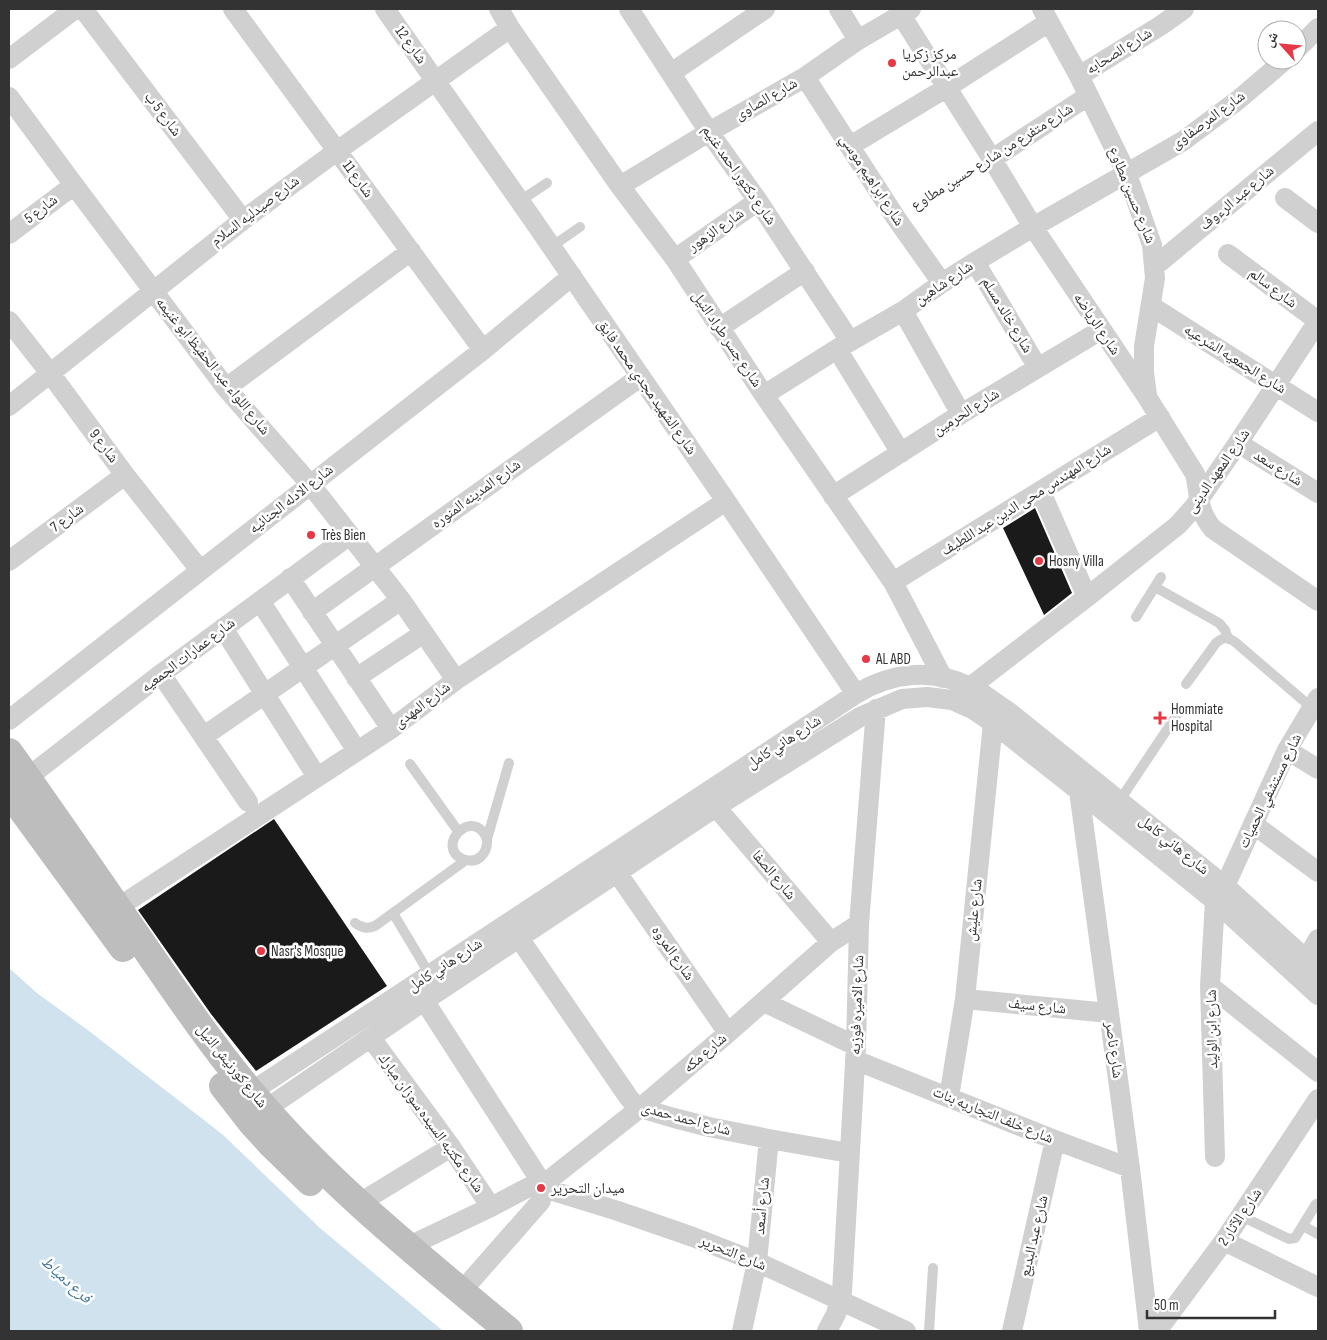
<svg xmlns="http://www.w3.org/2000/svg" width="1327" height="1340" viewBox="0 0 1327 1340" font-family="'Sofia Sans Condensed','Noto Naskh Arabic',sans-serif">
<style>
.water{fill:#cfe2ee}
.building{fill:#1a1a1a}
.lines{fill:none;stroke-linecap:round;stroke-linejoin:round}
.path{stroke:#cdcdcd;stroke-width:3;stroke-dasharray:2.5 2.5;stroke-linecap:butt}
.lane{stroke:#d0d0d0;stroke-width:10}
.street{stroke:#d0d0d0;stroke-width:20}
.secondary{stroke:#bdbdbd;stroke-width:28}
.poi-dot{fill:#e63946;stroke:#fff;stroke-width:2}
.labels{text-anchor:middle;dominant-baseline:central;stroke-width:5;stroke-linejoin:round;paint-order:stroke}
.street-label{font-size:15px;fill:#333;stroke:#fff}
.poi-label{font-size:15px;fill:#333;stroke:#fff;text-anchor:start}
.water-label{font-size:16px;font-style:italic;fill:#3f7597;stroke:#fff}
</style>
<rect width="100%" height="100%" fill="#fff"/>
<path class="water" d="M 9,968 L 37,993 L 89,1031 L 222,1134 L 320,1228 L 443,1331 L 9,1331 Z"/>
<path class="building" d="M 1035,508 L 1072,593 L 1044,615 L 1003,528 Z
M 274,819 L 387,986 L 256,1071 L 211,1014 L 138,910 Z"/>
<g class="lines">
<path class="path" d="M 912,208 L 977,169"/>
<path class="lane" d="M 520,201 L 547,183
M 551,247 L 580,227
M 1155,587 L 1219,623 L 1225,630 L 1228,638
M 1136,617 L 1161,577
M 1186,684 L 1216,643 C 1223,637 1227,637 1235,642 L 1312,708
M 410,764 L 458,831
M 1120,800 L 1178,713
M 487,839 C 473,805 434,847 463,859 C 478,865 488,853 487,839 L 509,763
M 393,913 L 430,975
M 355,923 C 362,928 367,929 375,926 L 466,860
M 1241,1216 L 1289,1239 L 1295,1238 L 1316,1204
M 1303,1226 L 1318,1234
M 929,1331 L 933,1268"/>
<path class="street" d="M 83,9 L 243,220
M 233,9 L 483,350
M 385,9 L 531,217 L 726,501 L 856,694
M 499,9 L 510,28 L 620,186 L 675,259 L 764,395 L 893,582 L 943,678
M 629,9 L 709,132 L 758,201 L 850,341
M 839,9 L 858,40
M 1042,9 L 1079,76 L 1127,174 L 1152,245 L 1155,278 L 1144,346 L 1144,372 L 1147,395
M 901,15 L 992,159 L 1033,227 L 1147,397 L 1195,474 C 1198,485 1198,497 1201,507 C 1203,516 1208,523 1213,529 L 1318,601
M 1297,49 L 1318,28
M 9,59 L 75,9
M 671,73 L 765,9
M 1079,76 L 1160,26 L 1184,9
M 805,77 L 896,218 L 942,283
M 9,97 L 74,185 L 226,388 L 310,484 L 375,567 L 401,600 L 456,680
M 850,146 L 946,88 L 1049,22
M 992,159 L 1088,96
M 620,186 L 709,132 L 805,77 L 858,40 L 911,9
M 1285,198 L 1318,223
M 9,234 L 74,185
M 1228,254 L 1318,321
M 675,259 L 758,201
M 975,262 L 1038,368
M 1155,266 L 1318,131
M 1151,306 L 1318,412
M 903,311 L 961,414
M 9,321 L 50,373 L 125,475 L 200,570
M 719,328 L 805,271
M 837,349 L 901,453
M 226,388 L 411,251
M 764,395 L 837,349 L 903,311 L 942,283 L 975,262 L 1033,227 L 1183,141 L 1238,100 L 1285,60
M 9,406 L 243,220 L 337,151 L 510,28
M 1238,443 L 1318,493
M 1041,492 L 1087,597
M 833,496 L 961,414 L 1101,330
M 9,561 L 125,475
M 290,578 L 391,729
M 893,582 L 1160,417
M 260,601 L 357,751
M 312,612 L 640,377
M 223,628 L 317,777
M 161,674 L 248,802
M 356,678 L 424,633
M 961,694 L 1087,597 L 1178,525 L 1194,507 L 1238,443 L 1318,321
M 9,720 L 483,350 L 572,276
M 204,736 L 401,600
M 1287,750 L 1318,769
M 27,778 L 161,674 L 350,535
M 1080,785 L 1079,791 L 1130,1168 L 1149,1331
M 716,807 L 831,942
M 1253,824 L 1318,872
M 618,874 L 728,1033
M 1225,886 L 1287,750 L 1318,698
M 117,908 L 391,729 L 456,680 L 726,501
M 519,938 L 629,1098 L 636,1106 L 640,1108 L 674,1118 L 709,1127 L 769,1139 L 849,1153
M 1307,959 L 1318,939
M 1210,986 L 1318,1072
M 418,991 L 538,1177
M 965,999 L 1109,1013
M 764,1002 L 856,1046
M 371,1038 L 451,1147 L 491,1207
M 855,1060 L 1055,1140 L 1130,1168
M 949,1097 L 965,999 L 993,723
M 241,1100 L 251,1092 L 856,694 C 892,672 932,668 970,687 C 984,693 996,704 1009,712 L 1225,886 L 1318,970
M 257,1117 L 266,1109 L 424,1001 L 716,807 L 860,717 L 902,699 L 927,697 L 952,700 L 974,710 L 993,723 L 1079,791 L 1215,901 L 1318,995
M 1215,1157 L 1210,986 L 1215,901
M 549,1180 L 640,1108 L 728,1033 L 831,942 L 859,924
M 553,1191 L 618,1211 L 693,1237 L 757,1262 L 906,1331
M 358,1204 L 451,1147
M 1224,1241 L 1318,1287
M 407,1247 L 491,1207 L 529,1187
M 461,1292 L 541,1201
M 742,1331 L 757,1262 L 769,1139
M 827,1331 L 836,1314 L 842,1292 L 856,1046 L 859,924 L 876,709
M 1012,1331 L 1055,1140
M 1157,1331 L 1224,1241 L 1318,1099"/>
<path class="secondary" d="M 9,752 C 56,818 102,885 148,952 C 181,1000 214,1048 251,1092 C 327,1183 419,1256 509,1331
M 9,792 L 123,948
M 223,1086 L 251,1122 L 272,1145 L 310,1182"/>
</g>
<g class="poi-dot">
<circle cx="892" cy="63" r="5"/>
<circle cx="311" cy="535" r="5"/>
<circle cx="1039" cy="561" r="5"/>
<circle cx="866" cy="659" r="5"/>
<path d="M1157.5 710.5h5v5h5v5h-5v5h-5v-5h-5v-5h5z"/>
<circle cx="261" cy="951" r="5"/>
<circle cx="541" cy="1188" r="5"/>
</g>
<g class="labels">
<g class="street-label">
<text transform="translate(411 45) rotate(54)">شارع 12</text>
<text transform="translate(1119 51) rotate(-32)">شارع الصحابه</text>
<text transform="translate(766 99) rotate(-30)">شارع الصاوى</text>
<text transform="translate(163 114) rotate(53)">شارع 5 ب</text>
<text transform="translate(1208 120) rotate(-36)">شارع المرصفاوى</text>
<text transform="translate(992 157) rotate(-32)">شارع متفرع من شارع حسين مطاوع</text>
<text transform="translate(739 175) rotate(55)">شارع دكتور احمد غنيم</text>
<text transform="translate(358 179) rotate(54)">شارع 11</text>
<text transform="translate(872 180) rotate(57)">شارع ابراهيم موسي</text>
<text transform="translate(1132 195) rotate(68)">شارع حسين مطاوع</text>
<text transform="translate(1237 198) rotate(-40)">شارع عبد الرءوف</text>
<text transform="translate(41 209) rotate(-37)">شارع 5</text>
<text transform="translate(255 211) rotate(-37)">شارع صيدليه السلام</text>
<text transform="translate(716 230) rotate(-35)">شارع الزهور</text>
<text transform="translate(944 283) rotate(-34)">شارع شاهين</text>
<text transform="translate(1273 288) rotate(37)">شارع سالم</text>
<text transform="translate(1007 315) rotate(59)">شارع خالد مسلم</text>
<text transform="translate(1097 324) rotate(56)">شارع الرياضه</text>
<text transform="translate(727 339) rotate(56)">شارع جسر طراد النيل</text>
<text transform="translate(1235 359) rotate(32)">شارع الجمعيه الشرعيه</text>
<text transform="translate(213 366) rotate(51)">شارع اللواء عبد الحفيظ ابو غنيمه</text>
<text transform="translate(647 387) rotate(55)">شارع الشهيد مجدي محمد فايق</text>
<text transform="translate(966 412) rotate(-32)">شارع الحرمين</text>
<text transform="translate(104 446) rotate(53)">شارع 9</text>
<text transform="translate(1278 468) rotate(32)">شارع سعد</text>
<text transform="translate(1218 471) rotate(-55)">شارع المعهد الدينى</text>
<text transform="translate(476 494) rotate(-36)">شارع المدينه المنوره</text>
<text transform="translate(291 499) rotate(-38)">شارع الادله الجنائيه</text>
<text transform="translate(1026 500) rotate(-32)">شارع المهندس محى الدين عبد اللطيف</text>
<text transform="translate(67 518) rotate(-36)">شارع 7</text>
<text transform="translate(188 655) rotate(-37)">شارع عمارات الجمعيه</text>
<text transform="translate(422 705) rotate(-37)">شارع المهدى</text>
<text transform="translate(784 742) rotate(-33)">شارع هاني كامل</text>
<text transform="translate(1270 791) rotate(-64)">شارع مستشفي الحميات</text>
<text transform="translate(1174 845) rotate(39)">شارع هاني كامل</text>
<text transform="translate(774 875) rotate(50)">شارع الصفا</text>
<text transform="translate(974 910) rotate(-84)">شارع عليش</text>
<text transform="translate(673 953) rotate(55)">شارع المروه</text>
<text transform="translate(445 965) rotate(-33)">شارع هاني كامل</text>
<text transform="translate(857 1005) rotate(-88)">شارع الاميره فوزيه</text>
<text transform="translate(1037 1006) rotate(6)">شارع سيف</text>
<text transform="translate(1212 1029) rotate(-91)">شارع ابن الوليد</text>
<text transform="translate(1114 1050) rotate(82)">شارع ناصر</text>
<text transform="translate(705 1053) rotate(-41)">شارع مكه</text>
<text transform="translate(232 1066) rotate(51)">شارع كورنيش النيل</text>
<text transform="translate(993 1115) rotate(22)">شارع خلف التجاريه بنات</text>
<text transform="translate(686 1119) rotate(15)">شارع احمد حمدى</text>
<text transform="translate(431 1123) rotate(54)">شارع مكتبه السيده سوزان مبارك</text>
<text transform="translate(762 1206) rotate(-85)">شارع أسعد</text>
<text transform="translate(1240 1217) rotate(-56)">شارع الآثار 2</text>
<text transform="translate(1034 1236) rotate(-77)">شارع عبد البديع</text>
<text transform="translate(733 1253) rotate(22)">شارع التحرير</text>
</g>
<g class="poi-label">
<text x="902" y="54">مركز زكريا<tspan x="902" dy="17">عبدالرحمن</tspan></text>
<text x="321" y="535">Très Bien</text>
<text x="1049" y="561">Hosny Villa</text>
<text x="876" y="659">AL ABD</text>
<text x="1171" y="709">Hommiate<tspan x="1171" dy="17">Hospital</tspan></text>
<text x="271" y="951">Nasr's Mosque</text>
<text x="551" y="1188">ميدان التحرير</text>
</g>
<g class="water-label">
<text transform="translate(66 1280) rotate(42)">فرع دمياط</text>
</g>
</g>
<rect width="1327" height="1340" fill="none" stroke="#333333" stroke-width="20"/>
<g transform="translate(1282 45) rotate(297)"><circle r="24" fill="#ffffff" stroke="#adadad"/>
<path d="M0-4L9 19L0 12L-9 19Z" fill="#e63946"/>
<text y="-8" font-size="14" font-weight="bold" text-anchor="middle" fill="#333333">ش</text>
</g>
<path d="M1147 1310v8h128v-8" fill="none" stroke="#333333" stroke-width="2.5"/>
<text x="1154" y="1310" font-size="15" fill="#333333" stroke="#ffffff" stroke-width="4" paint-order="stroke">50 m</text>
</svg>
